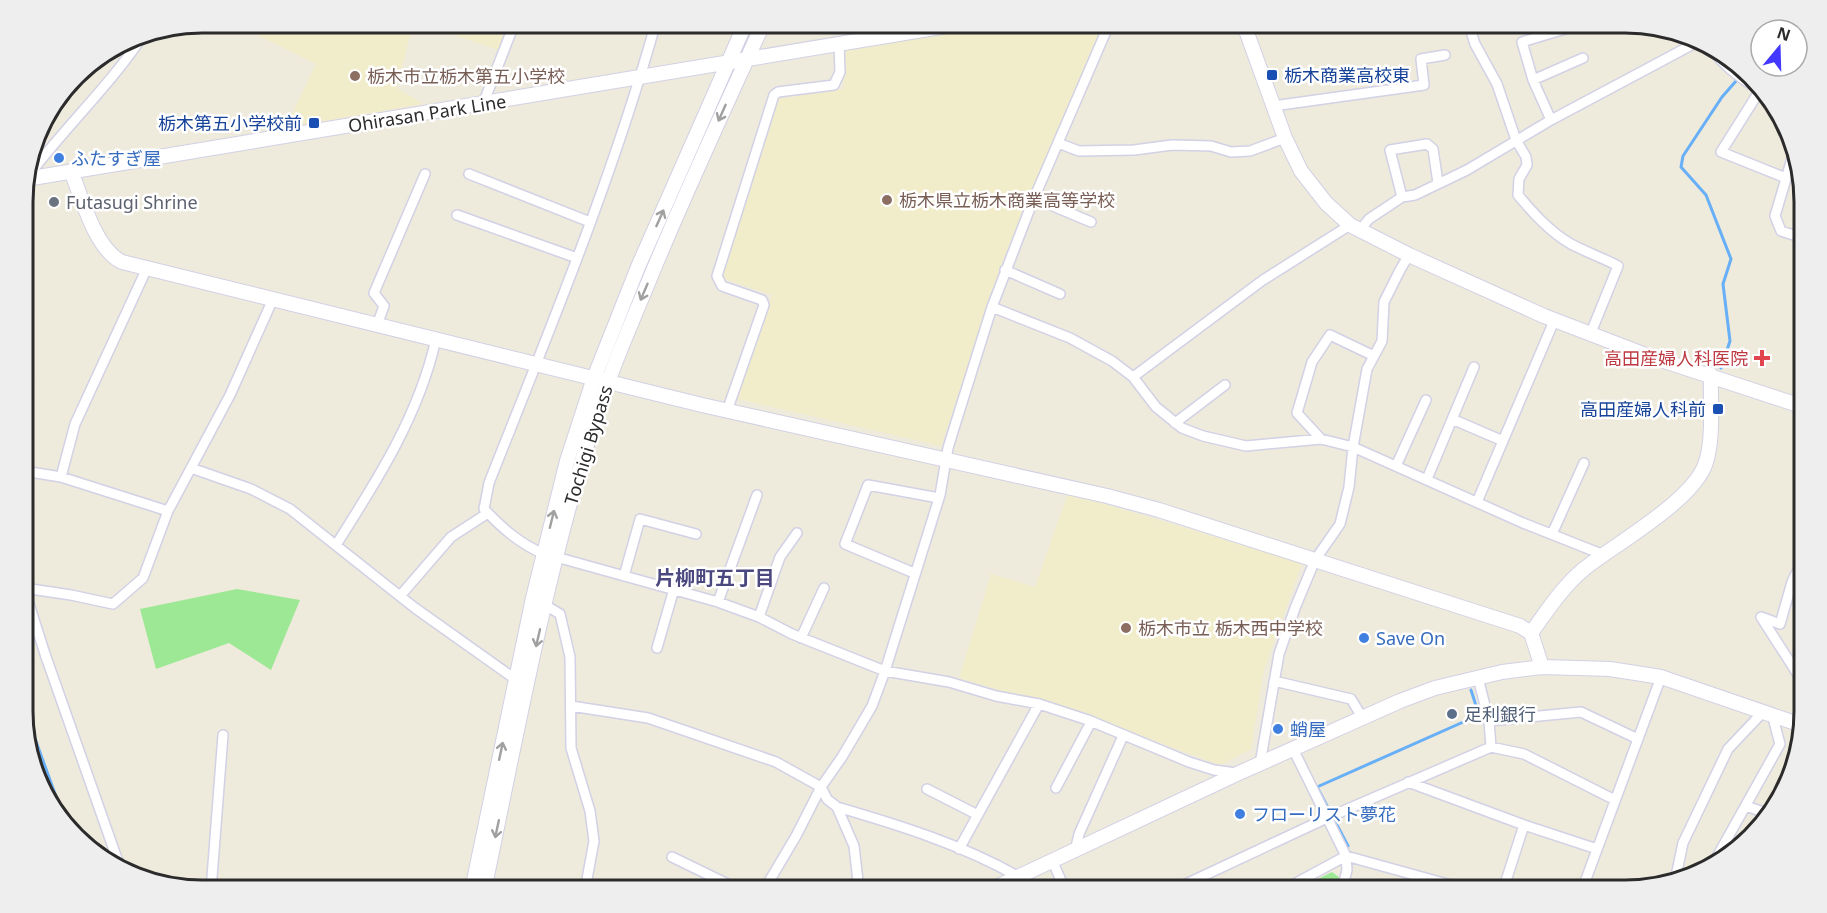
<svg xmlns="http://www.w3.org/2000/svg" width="1827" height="913" viewBox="0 0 1827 913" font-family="'Noto Sans','Noto Sans JP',sans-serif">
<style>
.education{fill:#f1edca}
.green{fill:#9de894}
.water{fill:#67aff7}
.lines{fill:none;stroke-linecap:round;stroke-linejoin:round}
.stream{stroke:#67aff7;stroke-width:3}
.street-casing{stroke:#d2d1e5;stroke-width:12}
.secondary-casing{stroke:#d2d1e5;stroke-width:16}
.street{stroke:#fff;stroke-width:9}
.secondary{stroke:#fff;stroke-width:14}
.oneway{stroke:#a0a0a0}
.transit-dot{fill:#1a4fb4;stroke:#fff;stroke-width:2}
.education-dot{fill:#8d6e63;stroke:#fff;stroke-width:2}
.shop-dot{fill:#3f7fe0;stroke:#fff;stroke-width:2}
.worship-dot{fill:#6b7280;stroke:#fff;stroke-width:2}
.health-dot{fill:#e0444e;stroke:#fff;stroke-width:2}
.service-dot{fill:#5c6f8a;stroke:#fff;stroke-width:2}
.labels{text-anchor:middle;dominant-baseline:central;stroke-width:5;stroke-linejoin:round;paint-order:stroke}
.transit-label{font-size:18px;fill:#164399;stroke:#fff;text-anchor:end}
.education-label{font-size:18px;fill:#785e54;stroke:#fff;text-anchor:start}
.street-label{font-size:18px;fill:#2b2b2b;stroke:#fff}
.shop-label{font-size:18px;fill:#366cbe;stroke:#fff;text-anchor:start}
.worship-label{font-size:18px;fill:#5b616d;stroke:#fff;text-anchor:start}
.health-label{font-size:18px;fill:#be3a42;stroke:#fff;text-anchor:end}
.service-label{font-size:18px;fill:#4e5e75;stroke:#fff;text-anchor:start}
.neighbourhood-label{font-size:20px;font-weight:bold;fill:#4b487f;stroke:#fff}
.rim{fill:none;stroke:#2b2b2b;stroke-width:3}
</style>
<rect width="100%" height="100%" fill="#eeeadc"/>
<path class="education" d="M 233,23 L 413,23 L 397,88 L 423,104 L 285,128 L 316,64 Z
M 420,23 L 509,23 L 498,50 Z
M 1010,23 L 1103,23 L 1003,260 L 941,446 L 737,399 L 772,295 L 722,278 L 777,99 L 843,89 L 846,51 Z
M 1068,493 L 1302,563 L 1264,670 L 1251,749 L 1220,765 L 1091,717 L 959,678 L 991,574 L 1035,587 Z"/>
<path class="green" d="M 237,589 L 300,600 L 271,670 L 229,643 L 156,669 L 140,609 Z
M 1332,872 L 1340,878 L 1336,890 L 1296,890 Z"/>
<path class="water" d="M 95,60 L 41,123 L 84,67 Z
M 24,704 L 69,828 L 59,820 L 24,734 Z"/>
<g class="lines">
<path class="stream" d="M 1721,368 L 1730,341 L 1723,284 L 1731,259 L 1706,195 L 1681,167 L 1683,156 L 1722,97 L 1743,73
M 1348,846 L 1317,787 L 1479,715 L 1471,690"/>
<defs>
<path id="street" d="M 1468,22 L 1475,44 L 1497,84 L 1516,140 L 1526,157 L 1527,165 L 1519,179 L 1518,195 C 1533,213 1550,232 1571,244 C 1586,252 1603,258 1618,266 L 1590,335
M 1710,46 C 1724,68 1746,82 1768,95
M 1533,80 L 1583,58
M 1764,90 L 1760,90 L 1721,152 L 1786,178
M 483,104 L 515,22
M 1273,106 L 1424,85 L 1421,59 L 1445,55
M 1551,120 L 1533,80 L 1522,42 L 1588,22
M 1058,143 L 1079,151 L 1134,150 L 1172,145 L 1211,146 L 1231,152 L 1250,151 L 1285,138
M 1793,155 L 1775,216 L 1781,231 L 1803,238
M 469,174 L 590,222
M 26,179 C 63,129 110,86 144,34
M 1402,197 L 1390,150 L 1427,144 L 1433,149 L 1438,183
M 1034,198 L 1091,222
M 457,215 L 577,258
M 1360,230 L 1369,219 L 1402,197 L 1415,195 L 1467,170 L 1551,120 L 1701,40
M 1005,270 L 1060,294
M 992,307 L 1070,338 L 1112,361 L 1133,377 L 1156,407 L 1182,428 L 1203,436 L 1246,446 L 1321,439 L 1353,447 L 1523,523 L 1604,555
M 377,325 L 384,306 L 374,293 L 425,174
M 1133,377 L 1263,280 L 1350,225
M 727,411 L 764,305 L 762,300 L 722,286 L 717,276 L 774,95 L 778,92 L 834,85 L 840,72 L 839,44
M 1452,419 L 1503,441
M 1175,423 L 1225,385
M 1321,439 L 1297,413 L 1312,362 L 1330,335 L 1374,356
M 1396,466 L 1426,400
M 191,468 L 251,489 L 290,509 L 415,608 L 515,679
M 24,471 L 61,477 L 168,511
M 61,477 L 75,424 L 147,268
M 1427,479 L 1474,367
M 1477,502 L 1554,321
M 1552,534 L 1584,463
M 336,545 C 378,479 419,415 436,339
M 544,554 C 520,544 502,528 484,509 L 489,483 C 549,331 612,180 656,22
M 556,557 L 718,602 L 759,617 L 792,634 L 885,671 L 949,682 L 996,696 L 1039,704 L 1088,720 L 1189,762 L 1214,770 L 1236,773
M 1804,557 L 1792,582 L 1780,624 L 1761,617 L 1804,684
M 914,573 L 845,544 L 868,485 L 939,498
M 624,576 L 640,519 L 696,534
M 24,588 L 71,595 L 113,604 L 143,578 L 168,511 L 230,395 L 273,299
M 24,588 L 45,654 L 121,870
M 400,596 L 451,537 L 488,513
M 718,602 L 757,495
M 545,605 L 560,614 L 570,657 L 571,748 L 590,811 L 594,841 L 585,890
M 759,617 L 780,557 L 797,533
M 801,638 L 824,588
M 657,648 L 674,589
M 1478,678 L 1489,721 L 1491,747
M 1274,681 L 1351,699 L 1362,717
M 571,706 L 648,718 L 776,762 L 821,787 L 827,799 L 837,807 L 854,846 L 859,890
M 1489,721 L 1581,712 L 1638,739
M 1293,749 L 1346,856 L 1347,870 L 1342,890
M 1260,764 L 1279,654 L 1295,608 L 1315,560 L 1340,524 L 1349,487 L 1353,447 L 1367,369 L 1382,341 L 1384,302 L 1400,270 L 1409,255
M 1408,782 L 1524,825 L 1503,890
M 1056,788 L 1091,722
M 927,789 L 978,815
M 1746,806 L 1766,813
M 837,807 C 899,825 963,845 1019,877
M 1524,825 L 1597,849
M 959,849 L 1039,704
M 1075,851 L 1079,834 L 1123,736
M 672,857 L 740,890
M 1053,862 L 1065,890
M 1713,864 L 1780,744 L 1772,714
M 1676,876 L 1683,843 L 1728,749 L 1764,711
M 211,890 L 223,735
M 764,890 L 796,836 L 821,787 L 842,757 L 872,706 L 885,671 L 940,495 L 948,448 L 956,422 L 992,307 L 1032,203 L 1110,22
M 1173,890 L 1327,818 L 1491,747 L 1524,754 L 1615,800
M 1283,890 L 1346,856 L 1469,890
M 1582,890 L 1661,677"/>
<path id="secondary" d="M 1243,22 L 1285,138 L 1301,171 L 1326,203 L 1350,225 L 1409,255 L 1544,316 L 1643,354 L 1804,407
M 71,171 C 82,198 95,249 122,262 L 702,405 L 1107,496 L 1159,510 L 1520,626 L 1531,633 L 1542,667
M 26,179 L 971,22
M 1531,633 C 1547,611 1562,587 1584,569 C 1615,544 1695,500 1706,462 C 1714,437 1710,401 1711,375
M 472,890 L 533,598 L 567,461 L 594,378 L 638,267 L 746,22
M 484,890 C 518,729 547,564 599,407 C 613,365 631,324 648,283 C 684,195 724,109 764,22
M 990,890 L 1239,773 L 1400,701 L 1435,688 L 1502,672 L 1542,667 L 1578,668 L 1610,669 L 1661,677 L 1801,725"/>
</defs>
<use href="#street" class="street-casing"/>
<use href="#secondary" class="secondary-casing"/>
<use href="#street" class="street"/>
<use href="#secondary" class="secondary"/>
</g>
<defs><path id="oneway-shaft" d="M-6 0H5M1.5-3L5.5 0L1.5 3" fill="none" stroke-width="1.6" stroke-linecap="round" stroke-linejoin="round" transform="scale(1.5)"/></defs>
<g class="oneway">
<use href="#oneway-shaft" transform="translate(722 113) rotate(114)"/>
<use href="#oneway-shaft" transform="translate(660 218) rotate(-66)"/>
<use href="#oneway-shaft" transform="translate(644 292) rotate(113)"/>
<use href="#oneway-shaft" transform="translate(552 519) rotate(-76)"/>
<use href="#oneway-shaft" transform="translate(538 638) rotate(103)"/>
<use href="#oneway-shaft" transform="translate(501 751) rotate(-78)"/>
<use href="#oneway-shaft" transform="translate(497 829) rotate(102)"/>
</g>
<g class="transit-dot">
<rect x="1266" y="69" width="12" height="12" rx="3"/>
<rect x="308" y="117" width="12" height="12" rx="3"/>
<rect x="1712" y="403" width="12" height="12" rx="3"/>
</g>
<g class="education-dot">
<circle cx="355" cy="76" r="6"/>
<circle cx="887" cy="200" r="6"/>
<circle cx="1126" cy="628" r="6"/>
</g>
<g class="shop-dot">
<circle cx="59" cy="158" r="6"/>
<circle cx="1364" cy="638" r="6"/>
<circle cx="1278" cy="729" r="6"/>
<circle cx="1240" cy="814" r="6"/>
</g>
<circle class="worship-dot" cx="54" cy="202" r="6"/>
<path class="health-dot" d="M1759 349h6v6h6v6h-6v6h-6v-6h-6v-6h6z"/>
<circle class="service-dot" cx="1452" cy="714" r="6"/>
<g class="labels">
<g class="transit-label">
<text x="1284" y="75" text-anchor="start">栃木商業高校東</text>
<text x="302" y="123">栃木第五小学校前</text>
<text x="1706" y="409">高田産婦人科前</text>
</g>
<g class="education-label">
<text x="367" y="76">栃木市立栃木第五小学校</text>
<text x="899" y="200">栃木県立栃木商業高等学校</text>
<text x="1138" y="628">栃木市立 栃木西中学校</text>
</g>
<g class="street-label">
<text transform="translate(427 113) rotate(-9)">Ohirasan Park Line</text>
<text transform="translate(588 445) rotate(-73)">Tochigi Bypass</text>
</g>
<g class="shop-label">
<text x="71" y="158">ふたすぎ屋</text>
<text x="1376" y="638">Save On</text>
<text x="1290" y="729">蛸屋</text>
<text x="1252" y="814">フローリスト夢花</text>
</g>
<g class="worship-label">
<text x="66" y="202">Futasugi Shrine</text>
</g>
<g class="health-label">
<text x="1748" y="358">高田産婦人科医院</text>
</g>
<g class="service-label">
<text x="1464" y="714">足利銀行</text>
</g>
<g class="neighbourhood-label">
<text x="715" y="577">片柳町五丁目</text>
</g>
</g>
<path d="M0 0H1827V913H0ZM202 33H1625A169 169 0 0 1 1794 202V711A169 169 0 0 1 1625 880H202A169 169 0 0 1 33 711V202A169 169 0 0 1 202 33Z" fill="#eee" fill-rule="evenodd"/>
<path class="rim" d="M202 33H1625A169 169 0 0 1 1794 202V711A169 169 0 0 1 1625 880H202A169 169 0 0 1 33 711V202A169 169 0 0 1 202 33Z"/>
<g transform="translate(1779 48) rotate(19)"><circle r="28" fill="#ffffff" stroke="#aaaaaa" stroke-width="1.5"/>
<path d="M0-4.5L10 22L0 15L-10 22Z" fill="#4238ff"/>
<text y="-9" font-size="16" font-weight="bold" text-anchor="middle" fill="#2b2b2b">N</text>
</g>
</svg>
